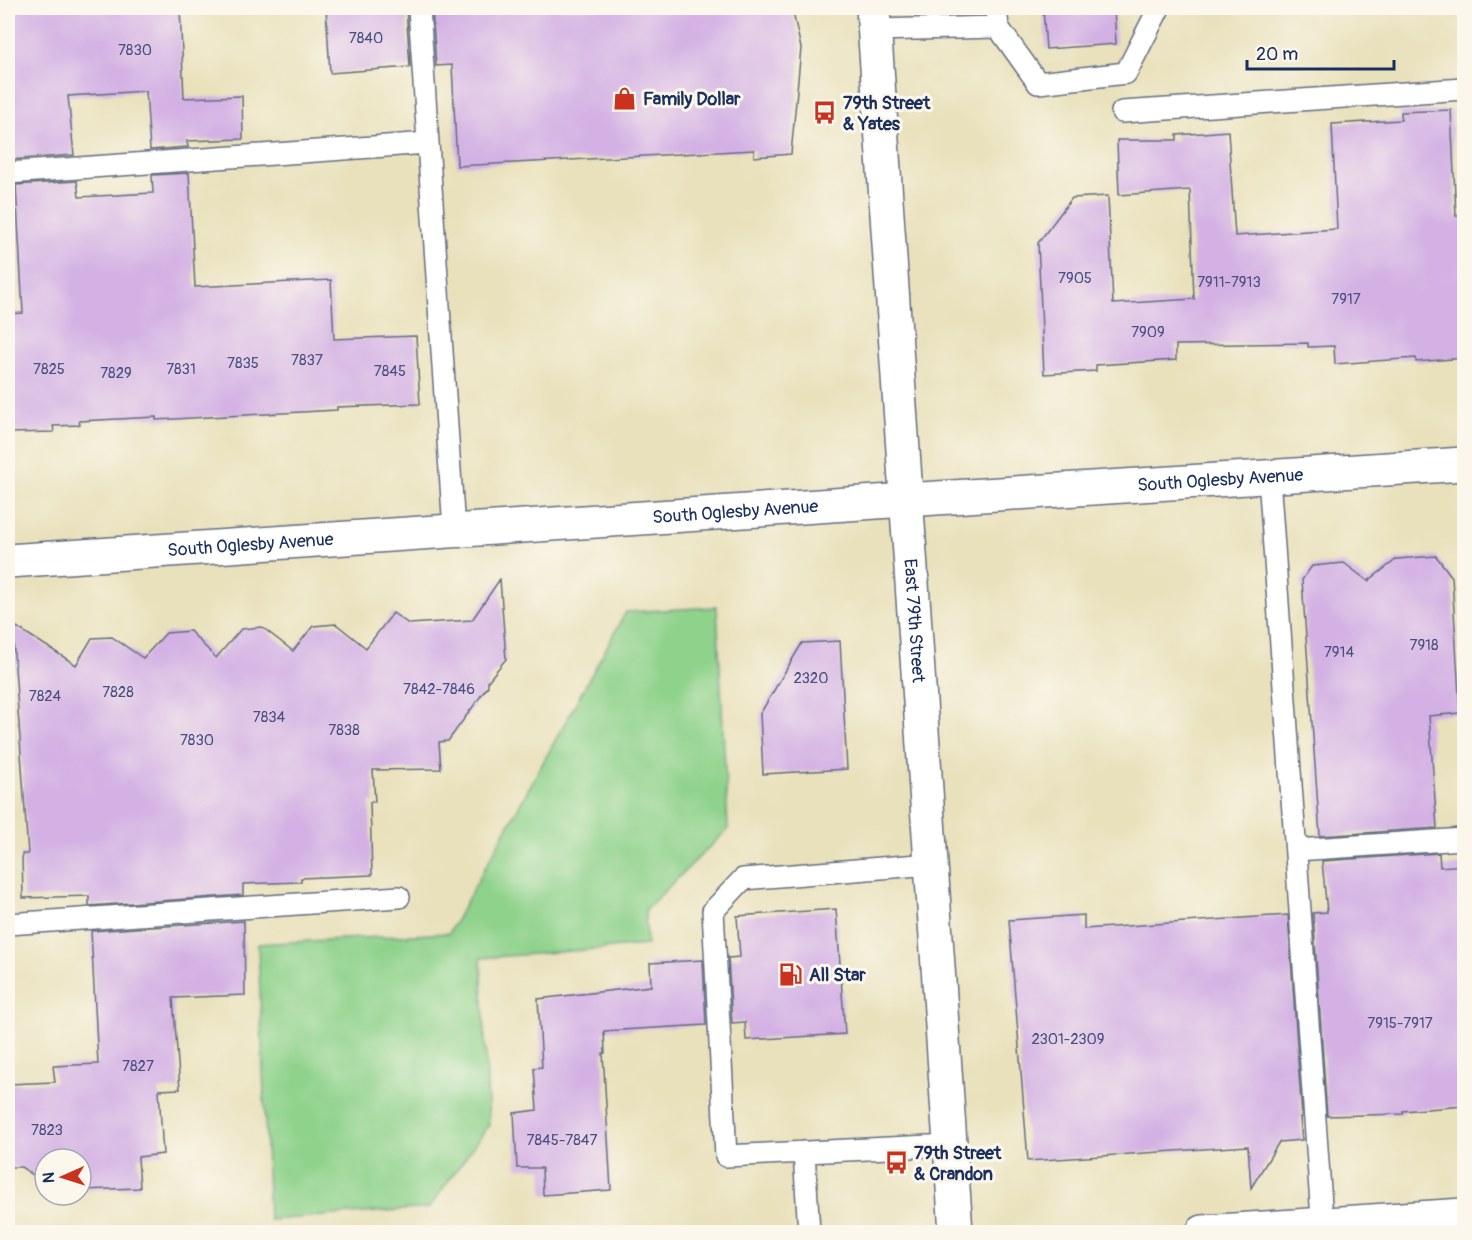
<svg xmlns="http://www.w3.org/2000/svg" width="1472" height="1240" viewBox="0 0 1472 1240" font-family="Pangolin,sans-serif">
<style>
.green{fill:#8ed28b;stroke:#548074;stroke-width:1.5}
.building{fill:#d3b1e4}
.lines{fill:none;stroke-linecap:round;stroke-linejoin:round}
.lane-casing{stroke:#636d7f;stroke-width:24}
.street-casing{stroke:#636d7f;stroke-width:36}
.secondary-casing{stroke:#636d7f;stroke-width:36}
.lane{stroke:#fff;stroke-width:21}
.street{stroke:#fff;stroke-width:33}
.secondary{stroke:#fff;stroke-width:33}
.labels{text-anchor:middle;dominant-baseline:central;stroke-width:6;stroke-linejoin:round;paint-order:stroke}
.number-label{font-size:15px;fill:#495080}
.poi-label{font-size:18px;font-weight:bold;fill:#1b2f5e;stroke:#fbf7ec;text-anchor:start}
.street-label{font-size:18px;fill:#1b2f5e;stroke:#fbf7ec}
</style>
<rect width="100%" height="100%" fill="#fbf7ec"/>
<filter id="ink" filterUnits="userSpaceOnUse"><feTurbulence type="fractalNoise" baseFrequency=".0167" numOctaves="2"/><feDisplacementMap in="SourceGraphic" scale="12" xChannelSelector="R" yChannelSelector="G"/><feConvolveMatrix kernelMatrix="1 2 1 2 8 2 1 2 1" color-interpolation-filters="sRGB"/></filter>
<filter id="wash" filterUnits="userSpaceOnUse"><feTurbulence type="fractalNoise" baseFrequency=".008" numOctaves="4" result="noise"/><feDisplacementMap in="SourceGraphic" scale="24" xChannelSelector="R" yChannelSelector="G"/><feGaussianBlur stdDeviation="1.35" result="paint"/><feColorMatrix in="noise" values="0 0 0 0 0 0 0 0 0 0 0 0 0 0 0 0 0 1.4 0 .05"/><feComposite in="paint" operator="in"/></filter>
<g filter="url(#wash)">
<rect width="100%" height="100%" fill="#e9e1bc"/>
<path class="green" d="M 717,607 L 728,829 L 645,910 L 647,945 L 481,958 L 489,1125 L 429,1208 L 269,1220 L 258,944 L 449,933 L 626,612 Z"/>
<g id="blocks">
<path class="building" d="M 8,8 L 180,8 L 184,98 L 242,96 L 243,139 L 187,141 L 188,147 L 150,150 L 146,91 L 68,96 L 74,155 L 8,160 Z
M 326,8 L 406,8 L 410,67 L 330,73 Z
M 432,8 L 792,8 L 801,48 L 791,154 L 754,157 L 754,150 L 457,166 L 452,65 L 436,66 Z
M 1043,8 L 1114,8 L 1116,44 L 1046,49 Z
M 1451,110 L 1456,216 L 1464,216 L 1464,358 L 1416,362 L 1416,358 L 1335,364 L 1334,346 L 1308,347 L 1308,343 L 1176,345 L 1176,360 L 1096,365 L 1096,371 L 1044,374 L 1038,243 L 1072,198 L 1108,196 L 1113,304 L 1194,299 L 1190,190 L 1119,195 L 1117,140 L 1177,140 L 1177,135 L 1228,131 L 1235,236 L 1337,229 L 1332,124 L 1401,120 L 1401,112 Z
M 189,173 L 195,287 L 331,280 L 334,339 L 416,336 L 420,404 L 337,407 L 337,410 L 156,420 L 156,417 L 79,421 L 80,425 L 53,426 L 54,432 L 8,433 L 8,314 L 23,313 L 16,185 L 77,181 L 79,197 L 153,193 L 152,175 Z
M 1436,556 L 1452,577 L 1460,713 L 1429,716 L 1437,828 L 1320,836 L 1302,580 L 1312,566 L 1344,563 L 1368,581 L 1397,559 Z
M 500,579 L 506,659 L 488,681 L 488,686 L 448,741 L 439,742 L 441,769 L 373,770 L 375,802 L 370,802 L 372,875 L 301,878 L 301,882 L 243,884 L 243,895 L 89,906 L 89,896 L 23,898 L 22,854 L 28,854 L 12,624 L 76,665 L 92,638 L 112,637 L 143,658 L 166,633 L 190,631 L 216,658 L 241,629 L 262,627 L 293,651 L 313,626 L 336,624 L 366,648 L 393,613 L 409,624 L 472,620 Z
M 840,641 L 847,769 L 763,774 L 760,714 L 802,643 Z
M 1439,853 L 1440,867 L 1464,865 L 1464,1106 L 1403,1111 L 1403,1114 L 1327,1116 L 1313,913 L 1327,912 L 1322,861 Z
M 836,909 L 845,1034 L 746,1040 L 745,1022 L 732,1023 L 728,958 L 740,957 L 737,916 Z
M 1084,915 L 1084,929 L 1288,915 L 1302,1117 L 1300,1117 L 1302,1140 L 1279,1142 L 1251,1188 L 1248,1146 L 1028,1161 L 1009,920 Z
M 244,921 L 245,995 L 173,998 L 180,1089 L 159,1090 L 163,1154 L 138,1157 L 140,1188 L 81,1190 L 81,1159 L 45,1159 L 45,1180 L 41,1180 L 21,1167 L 8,1167 L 8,1084 L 55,1082 L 53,1066 L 98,1064 L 91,931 Z
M 703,960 L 706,1025 L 604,1031 L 605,1053 L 603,1053 L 611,1190 L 543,1195 L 542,1168 L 517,1168 L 514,1113 L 537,1110 L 534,1068 L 542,1067 L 538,999 L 651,986 L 650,963 Z"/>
</g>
</g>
<g filter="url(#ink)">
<use href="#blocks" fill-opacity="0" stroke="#636d7f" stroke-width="1.5"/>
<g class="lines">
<defs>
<path id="lane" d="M 419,8 L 454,530
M 998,27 L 1038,83 L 1126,73 L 1159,8
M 874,30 L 998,27 L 996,8
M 1122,112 L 1464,89
M 8,173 L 428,143
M 1269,477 L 1323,1232
M 1296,850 L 1464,839
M 931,864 L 743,879 L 713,911 L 726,1156 L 950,1145
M 8,924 L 399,897
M 804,1152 L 809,1232"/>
<g id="street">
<path id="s1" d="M 8,561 L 906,500 L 1464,464"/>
<path d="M 1203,1232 L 1464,1215"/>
</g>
<g id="secondary">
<path id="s2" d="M 873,8 L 956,1232"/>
</g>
</defs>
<use href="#lane" class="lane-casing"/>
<use href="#street" class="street-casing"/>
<use href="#secondary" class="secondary-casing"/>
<use href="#lane" class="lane"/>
<use href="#street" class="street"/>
<use href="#secondary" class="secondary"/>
</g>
</g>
<defs>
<symbol id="shop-bare" viewBox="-9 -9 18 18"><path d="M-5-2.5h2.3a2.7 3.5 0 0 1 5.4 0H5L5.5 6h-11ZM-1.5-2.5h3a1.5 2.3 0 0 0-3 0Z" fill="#c8321e" stroke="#fbf7ec" stroke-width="2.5" paint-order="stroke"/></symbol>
<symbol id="bus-bare" viewBox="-9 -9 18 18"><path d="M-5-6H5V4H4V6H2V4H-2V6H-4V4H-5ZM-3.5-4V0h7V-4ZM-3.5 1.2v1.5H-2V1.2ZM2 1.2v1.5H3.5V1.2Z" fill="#c8321e" stroke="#fbf7ec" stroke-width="2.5" paint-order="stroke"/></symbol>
<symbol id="fuel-bare" viewBox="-9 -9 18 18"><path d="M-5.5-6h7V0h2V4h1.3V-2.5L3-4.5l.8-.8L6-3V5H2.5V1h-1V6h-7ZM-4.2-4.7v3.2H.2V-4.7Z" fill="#c8321e" stroke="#fbf7ec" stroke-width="2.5" paint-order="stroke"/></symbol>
</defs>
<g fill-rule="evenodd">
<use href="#shop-bare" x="608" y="82" width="33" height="33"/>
<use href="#bus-bare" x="808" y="96" width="33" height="33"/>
<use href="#fuel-bare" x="774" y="958" width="33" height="33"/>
<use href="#bus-bare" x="880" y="1146" width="33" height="33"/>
</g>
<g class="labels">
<g class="number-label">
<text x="366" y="38">7840</text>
<text x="135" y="50">7830</text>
<text x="1075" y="278">7905</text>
<text x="1229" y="282">7911-7913</text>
<text x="1346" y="299">7917</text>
<text x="1148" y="332">7909</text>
<text x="307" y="360">7837</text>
<text x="243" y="363">7835</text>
<text x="49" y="369">7825</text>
<text x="181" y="369">7831</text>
<text x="390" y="371">7845</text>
<text x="116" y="373">7829</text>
<text x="1424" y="645">7918</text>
<text x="1339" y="652">7914</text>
<text x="811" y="678">2320</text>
<text x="439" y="689">7842-7846</text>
<text x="118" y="692">7828</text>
<text x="45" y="696">7824</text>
<text x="269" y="717">7834</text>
<text x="344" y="730">7838</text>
<text x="197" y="740">7830</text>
<text x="1400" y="1023">7915-7917</text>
<text x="1068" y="1039">2301-2309</text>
<text x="138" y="1066">7827</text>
<text x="47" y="1130">7823</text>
<text x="562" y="1140">7845-7847</text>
</g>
<g class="poi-label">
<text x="643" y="99">Family Dollar</text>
<text x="843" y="103">79th Street<tspan x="843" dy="21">&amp; Yates</tspan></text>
<text x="809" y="975">All Star</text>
<text x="914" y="1153">79th Street<tspan x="914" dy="21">&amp; Crandon</tspan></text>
</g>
<g class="street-label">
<text stroke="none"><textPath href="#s1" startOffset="1215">South Oglesby Avenue</textPath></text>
<text stroke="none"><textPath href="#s1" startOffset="729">South Oglesby Avenue</textPath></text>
<text stroke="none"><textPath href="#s1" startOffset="243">South Oglesby Avenue</textPath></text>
<text stroke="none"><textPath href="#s2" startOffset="614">East 79th Street</textPath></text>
</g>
</g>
<rect width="1472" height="1240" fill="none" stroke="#fbf7ec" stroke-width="30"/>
<g transform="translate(63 1177) rotate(267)"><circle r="28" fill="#fbf7ec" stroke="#a1a7b3" stroke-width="1.5"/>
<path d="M0-4.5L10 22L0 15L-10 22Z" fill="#c8321e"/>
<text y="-9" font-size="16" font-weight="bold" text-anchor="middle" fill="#1b2f5e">N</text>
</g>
<path d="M1247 60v9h147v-9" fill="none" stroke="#1b2f5e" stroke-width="3"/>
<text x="1256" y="60" font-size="18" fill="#1b2f5e" stroke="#fbf7ec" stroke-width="4.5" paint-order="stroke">20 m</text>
</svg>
